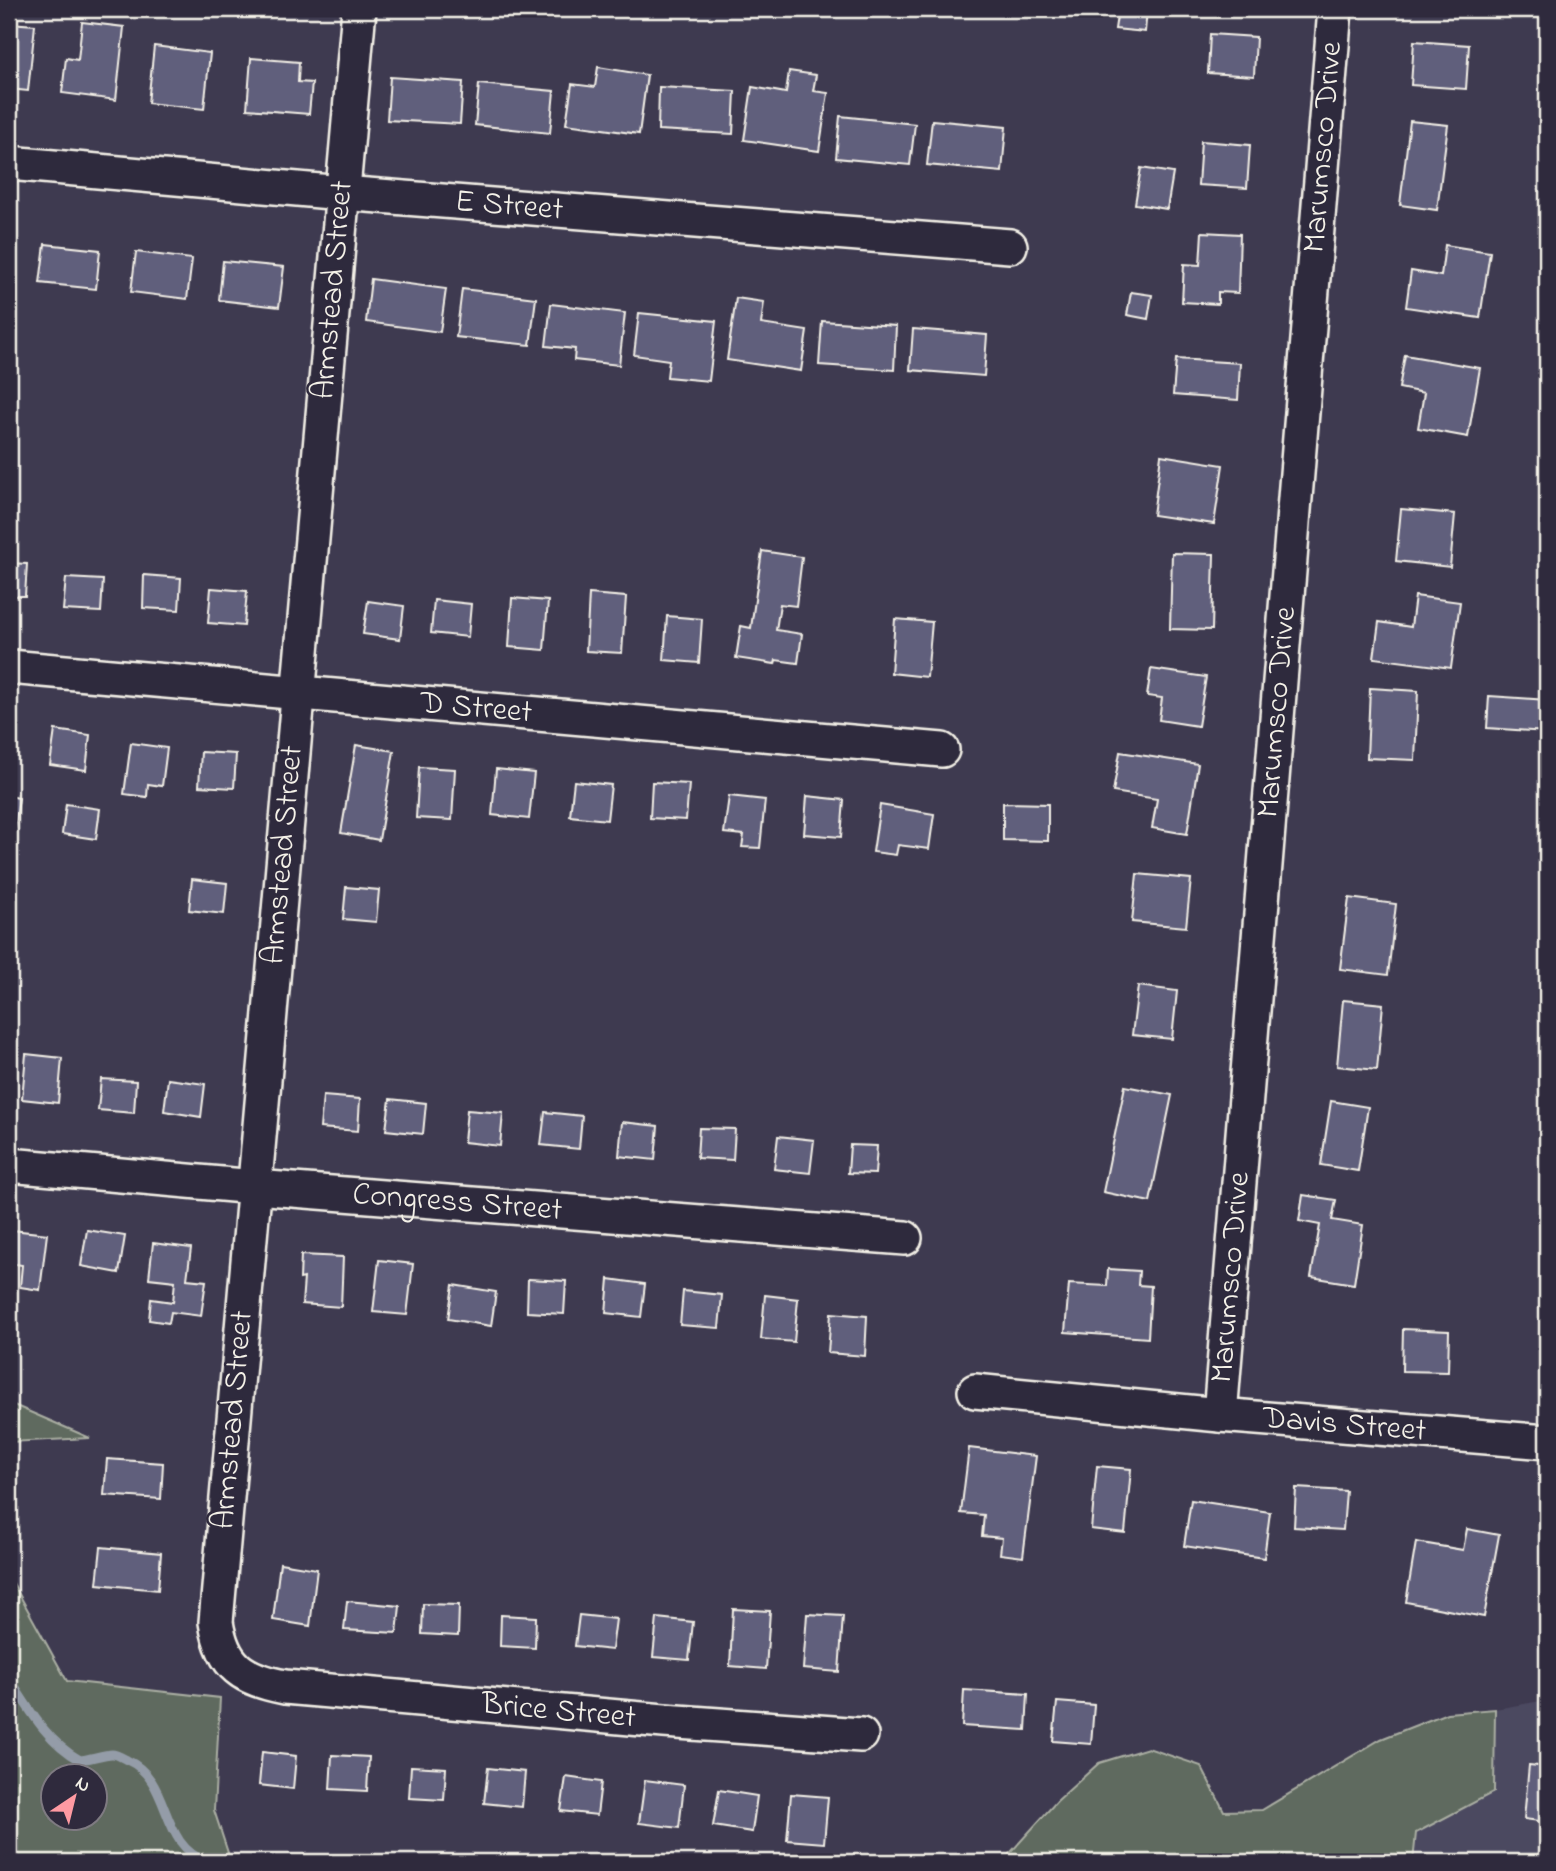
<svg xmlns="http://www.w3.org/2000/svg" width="1556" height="1871" viewBox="0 0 1556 1871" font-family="'Indie Flower',sans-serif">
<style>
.built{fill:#4b4860}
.green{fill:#5f6a5e;stroke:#aaaea3;stroke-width:2;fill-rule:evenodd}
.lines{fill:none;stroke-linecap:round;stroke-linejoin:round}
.stream{stroke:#949ca8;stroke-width:9}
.building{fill:#615e7c;stroke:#f4f1e8;stroke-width:2}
.minor-casing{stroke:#f4f1e8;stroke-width:38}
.minor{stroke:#2f2a3d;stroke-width:33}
.labels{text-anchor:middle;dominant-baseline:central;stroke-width:5;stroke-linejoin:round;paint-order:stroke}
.street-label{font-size:32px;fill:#f4f1e8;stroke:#2f2a3d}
</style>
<rect width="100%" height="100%" fill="#3e3a50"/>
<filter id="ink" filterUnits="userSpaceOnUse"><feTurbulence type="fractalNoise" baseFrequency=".0143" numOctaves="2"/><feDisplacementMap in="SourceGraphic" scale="14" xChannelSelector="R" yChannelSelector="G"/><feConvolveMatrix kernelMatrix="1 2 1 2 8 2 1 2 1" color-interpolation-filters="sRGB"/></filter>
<g filter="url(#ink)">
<path class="built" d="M 1547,1700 L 1547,1862 L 1413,1862 L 1415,1833 L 1494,1792 L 1495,1709 Z"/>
<path class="green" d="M 9,1403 L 90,1438 L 9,1442 Z
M 9,1576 L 67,1681 L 220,1698 L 214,1810 L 231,1862 L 9,1862 ZM 52,1776 L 94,1776 L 94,1818 L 52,1818 Z
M 1495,1709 L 1494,1792 L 1416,1833 L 1413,1862 L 1002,1862 L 1057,1801 L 1099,1763 L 1148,1748 L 1201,1766 L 1224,1811 L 1262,1810 L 1381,1739 L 1447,1713 Z"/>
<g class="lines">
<path class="stream" d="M 9,1678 C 29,1709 47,1742 80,1760 C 89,1759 105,1754 112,1754 C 116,1754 123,1758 127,1760 C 174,1781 157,1845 208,1862"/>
</g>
<path class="building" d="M 1118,9 L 1147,9 L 1145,32 L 1115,29 Z
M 82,22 L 124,27 L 116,100 L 62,93 L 66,58 L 78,60 Z
M 9,23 L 35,25 L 28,91 L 9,89 Z
M 1210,34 L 1256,37 L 1254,76 L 1208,73 Z
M 1414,41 L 1469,45 L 1466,89 L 1411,85 Z
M 154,46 L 210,53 L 204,109 L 148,103 Z
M 251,58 L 299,62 L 298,82 L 312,83 L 309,114 L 247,109 Z
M 598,67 L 647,75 L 639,134 L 566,124 L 572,84 L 595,87 Z
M 789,71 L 816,75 L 813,91 L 828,93 L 819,151 L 744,140 L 752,87 L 786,93 Z
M 390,77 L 463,82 L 460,124 L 387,120 Z
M 479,84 L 554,91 L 550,133 L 475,125 Z
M 659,87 L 735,91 L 733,134 L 658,130 Z
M 840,116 L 915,124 L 910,165 L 836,158 Z
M 932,120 L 1006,127 L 1002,172 L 927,165 Z
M 1410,121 L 1448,125 L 1437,210 L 1400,205 Z
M 1201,141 L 1250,145 L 1247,188 L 1198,185 Z
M 1141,168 L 1173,173 L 1167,209 L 1135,204 Z
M 1202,232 L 1240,234 L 1238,293 L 1218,292 L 1218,304 L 1182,302 L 1184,264 L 1200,265 Z
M 9,242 L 12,242 L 9,306 Z
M 45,244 L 100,250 L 96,289 L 40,283 Z
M 1445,245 L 1490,252 L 1480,318 L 1406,307 L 1411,271 L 1441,276 Z
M 136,252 L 192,259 L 187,299 L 131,292 Z
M 223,261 L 284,267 L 279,307 L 219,300 Z
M 371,279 L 446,289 L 440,332 L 366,322 Z
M 462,289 L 536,298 L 530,345 L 456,337 Z
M 1131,292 L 1152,295 L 1148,319 L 1127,315 Z
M 736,298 L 764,302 L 761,324 L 807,331 L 801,371 L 727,360 Z
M 551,304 L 625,313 L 619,365 L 574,360 L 575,349 L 546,346 Z
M 639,313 L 716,321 L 709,381 L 667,377 L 669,360 L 634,355 Z
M 822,321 L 896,326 L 894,370 L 819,365 Z
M 913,329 L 987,335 L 984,376 L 910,370 Z
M 1405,355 L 1480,368 L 1468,437 L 1418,428 L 1424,393 L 1399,388 Z
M 1176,359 L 1240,363 L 1238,400 L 1173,395 Z
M 1161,455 L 1223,465 L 1214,524 L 1153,515 Z
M 1401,509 L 1455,514 L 1450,567 L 1396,561 Z
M 762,551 L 802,557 L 796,606 L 780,604 L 776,630 L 802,634 L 798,663 L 776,660 L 775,664 L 736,658 L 741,626 L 751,628 Z
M 1172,553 L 1214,554 L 1212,630 L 1170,629 Z
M 9,563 L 27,564 L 25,596 L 9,596 Z
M 144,575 L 181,578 L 179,610 L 143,608 Z
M 66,578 L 103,580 L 101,612 L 63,610 Z
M 211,588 L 247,591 L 244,626 L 208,623 Z
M 589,594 L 626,597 L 622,653 L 586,651 Z
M 1415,596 L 1460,602 L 1451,668 L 1374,658 L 1379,622 L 1411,627 Z
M 512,598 L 548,601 L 544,650 L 509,647 Z
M 434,600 L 471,604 L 468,637 L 431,633 Z
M 368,601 L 404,606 L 400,639 L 363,634 Z
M 667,616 L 702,619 L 699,663 L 664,660 Z
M 895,619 L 932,622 L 927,677 L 891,673 Z
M 1151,669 L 1206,677 L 1198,726 L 1159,720 L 1162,698 L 1147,696 Z
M 1370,688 L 1418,691 L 1415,760 L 1367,758 Z
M 1489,696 L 1547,700 L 1547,732 L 1487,728 Z
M 55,730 L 90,735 L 86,770 L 50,765 Z
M 9,734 L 13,735 L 9,765 Z
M 131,743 L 167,748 L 162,786 L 148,784 L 147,797 L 124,794 Z
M 356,745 L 394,751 L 379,840 L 341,833 Z
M 201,752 L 236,754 L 234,788 L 199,786 Z
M 1120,752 L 1198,764 L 1187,834 L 1152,828 L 1157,799 L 1113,792 Z
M 419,767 L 455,769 L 452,820 L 416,818 Z
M 496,769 L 534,773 L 529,819 L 492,815 Z
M 574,781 L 611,785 L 607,820 L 570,816 Z
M 652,782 L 689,784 L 686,820 L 650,818 Z
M 9,796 L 19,798 L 15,829 L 9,829 Z
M 729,796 L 765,800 L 760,848 L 742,847 L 744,835 L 724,833 Z
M 807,796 L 844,800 L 841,837 L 804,834 Z
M 1003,803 L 1048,804 L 1048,841 L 1003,840 Z
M 66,804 L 100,809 L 96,839 L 62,834 Z
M 880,805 L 934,814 L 929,849 L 898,845 L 896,855 L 873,852 Z
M 1137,874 L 1191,879 L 1186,927 L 1132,922 Z
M 192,879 L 227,883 L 224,914 L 189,910 Z
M 346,887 L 379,890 L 376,922 L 343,919 Z
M 1349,898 L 1396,904 L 1388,975 L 1340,969 Z
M 1138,986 L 1177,991 L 1172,1039 L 1132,1035 Z
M 1343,1000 L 1383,1004 L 1377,1070 L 1337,1066 Z
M 26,1054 L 62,1058 L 58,1103 L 22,1099 Z
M 101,1079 L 136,1081 L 134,1113 L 98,1110 Z
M 168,1079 L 205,1084 L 201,1117 L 164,1111 Z
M 1125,1086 L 1172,1095 L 1150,1202 L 1103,1192 Z
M 323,1096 L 360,1099 L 358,1131 L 320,1128 Z
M 390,1099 L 426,1103 L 423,1134 L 386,1130 Z
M 1331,1101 L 1368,1107 L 1358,1171 L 1321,1165 Z
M 467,1110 L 503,1113 L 500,1146 L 464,1142 Z
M 545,1112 L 582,1116 L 579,1149 L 541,1145 Z
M 622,1122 L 658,1126 L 655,1160 L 619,1156 Z
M 699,1128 L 735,1129 L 733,1160 L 697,1158 Z
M 778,1136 L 814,1140 L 810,1173 L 774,1169 Z
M 850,1145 L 877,1146 L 875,1174 L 848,1173 Z
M 1303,1195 L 1336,1200 L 1332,1220 L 1363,1225 L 1354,1284 L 1311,1277 L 1320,1225 L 1299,1221 Z
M 12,1230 L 47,1234 L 40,1290 L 20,1287 L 22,1265 L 9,1263 Z
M 87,1230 L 125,1236 L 119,1273 L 81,1266 Z
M 153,1243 L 191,1248 L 187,1279 L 206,1281 L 201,1316 L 171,1312 L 169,1323 L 149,1320 L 151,1299 L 173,1302 L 175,1281 L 149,1278 Z
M 301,1255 L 343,1257 L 341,1307 L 302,1304 L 304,1278 L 300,1279 Z
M 379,1260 L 413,1264 L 407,1315 L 373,1312 Z
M 1108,1269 L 1139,1271 L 1138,1285 L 1151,1286 L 1148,1338 L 1065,1332 L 1069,1284 L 1107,1286 Z
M 528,1279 L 566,1281 L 564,1314 L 527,1312 Z
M 609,1279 L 645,1284 L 641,1317 L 606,1313 Z
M 453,1285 L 496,1292 L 491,1326 L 448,1319 Z
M 683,1291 L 722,1295 L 719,1328 L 680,1325 Z
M 765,1295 L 798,1299 L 794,1342 L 761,1339 Z
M 831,1313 L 867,1316 L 865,1356 L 828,1353 Z
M 1403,1329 L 1449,1331 L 1448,1372 L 1402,1371 Z
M 969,1448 L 1036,1456 L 1023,1557 L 1000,1554 L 1002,1538 L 982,1536 L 984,1515 L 961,1513 Z
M 107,1459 L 163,1463 L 161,1499 L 104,1495 Z
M 1097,1466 L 1131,1469 L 1125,1533 L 1091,1529 Z
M 1296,1488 L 1346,1491 L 1343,1530 L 1294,1527 Z
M 1191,1500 L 1270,1512 L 1264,1558 L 1184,1546 Z
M 1467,1529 L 1499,1535 L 1484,1617 L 1406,1602 L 1416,1542 L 1463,1550 Z
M 101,1547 L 161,1553 L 158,1590 L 97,1584 Z
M 280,1563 L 317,1569 L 310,1626 L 273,1620 Z
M 347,1601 L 400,1606 L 397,1633 L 344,1630 Z
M 423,1604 L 459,1605 L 458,1636 L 422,1634 Z
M 733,1609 L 770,1611 L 766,1669 L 730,1666 Z
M 807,1614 L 843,1616 L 839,1672 L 803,1669 Z
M 501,1615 L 536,1617 L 535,1648 L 500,1646 Z
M 579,1615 L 616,1619 L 612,1650 L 575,1646 Z
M 657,1618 L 693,1622 L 689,1660 L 653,1657 Z
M 964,1690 L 1028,1694 L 1026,1730 L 962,1726 Z
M 1057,1702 L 1094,1705 L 1091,1744 L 1053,1741 Z
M 262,1752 L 296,1756 L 293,1789 L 259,1785 Z
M 332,1755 L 369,1757 L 367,1791 L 330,1789 Z
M 1529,1765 L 1547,1767 L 1547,1822 L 1524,1819 Z
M 411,1766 L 446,1768 L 444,1800 L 409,1798 Z
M 488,1768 L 525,1772 L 522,1807 L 484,1803 Z
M 566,1777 L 601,1782 L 597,1815 L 561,1811 Z
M 645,1780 L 684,1785 L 679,1828 L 639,1823 Z
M 719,1790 L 757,1796 L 752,1832 L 713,1826 Z
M 791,1794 L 828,1797 L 824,1843 L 787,1840 Z"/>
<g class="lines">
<defs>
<g id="minor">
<path id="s1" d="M 359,9 L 216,1622 C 223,1667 243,1679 285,1687 L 664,1721 L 861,1735"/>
<path id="s2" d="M 9,163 L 342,193 L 1010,246"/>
<path id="s3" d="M 9,667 L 942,750"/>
<path id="s4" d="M 9,1165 L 255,1187 L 905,1238"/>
<path id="s5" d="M 975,1391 L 1220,1415 L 1547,1442"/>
<path id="s6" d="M 1220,1415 L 1335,9"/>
</g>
</defs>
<use href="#minor" class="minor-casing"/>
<use href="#minor" class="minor"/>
</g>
</g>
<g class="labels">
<g class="street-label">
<text stroke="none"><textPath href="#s6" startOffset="1272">Marumsco Drive</textPath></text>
<text stroke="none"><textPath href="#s2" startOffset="502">E Street</textPath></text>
<text transform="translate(334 290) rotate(-85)">Armstead Street</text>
<text stroke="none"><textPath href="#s3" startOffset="469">D Street</textPath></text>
<text stroke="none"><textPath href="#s6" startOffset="705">Marumsco Drive</textPath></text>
<text transform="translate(284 855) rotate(-85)">Armstead Street</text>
<text stroke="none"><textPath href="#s4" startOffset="450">Congress Street</textPath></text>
<text stroke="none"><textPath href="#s6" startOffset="138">Marumsco Drive</textPath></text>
<text transform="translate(234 1420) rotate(-85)">Armstead Street</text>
<text stroke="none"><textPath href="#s5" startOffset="371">Davis Street</textPath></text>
<text stroke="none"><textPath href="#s1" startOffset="1998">Brice Street</textPath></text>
</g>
</g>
<rect width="1556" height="1871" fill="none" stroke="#2f2a3d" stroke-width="35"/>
<rect x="18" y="18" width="1521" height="1836" fill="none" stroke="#f4f1e8" stroke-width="2.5" filter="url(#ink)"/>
<g transform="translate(74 1797) rotate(35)"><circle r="33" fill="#2f2a3d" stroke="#7e7a81" stroke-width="2"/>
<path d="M0-5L12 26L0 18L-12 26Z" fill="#ff9aa2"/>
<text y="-10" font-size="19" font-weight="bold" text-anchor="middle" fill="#f4f1e8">N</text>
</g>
</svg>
